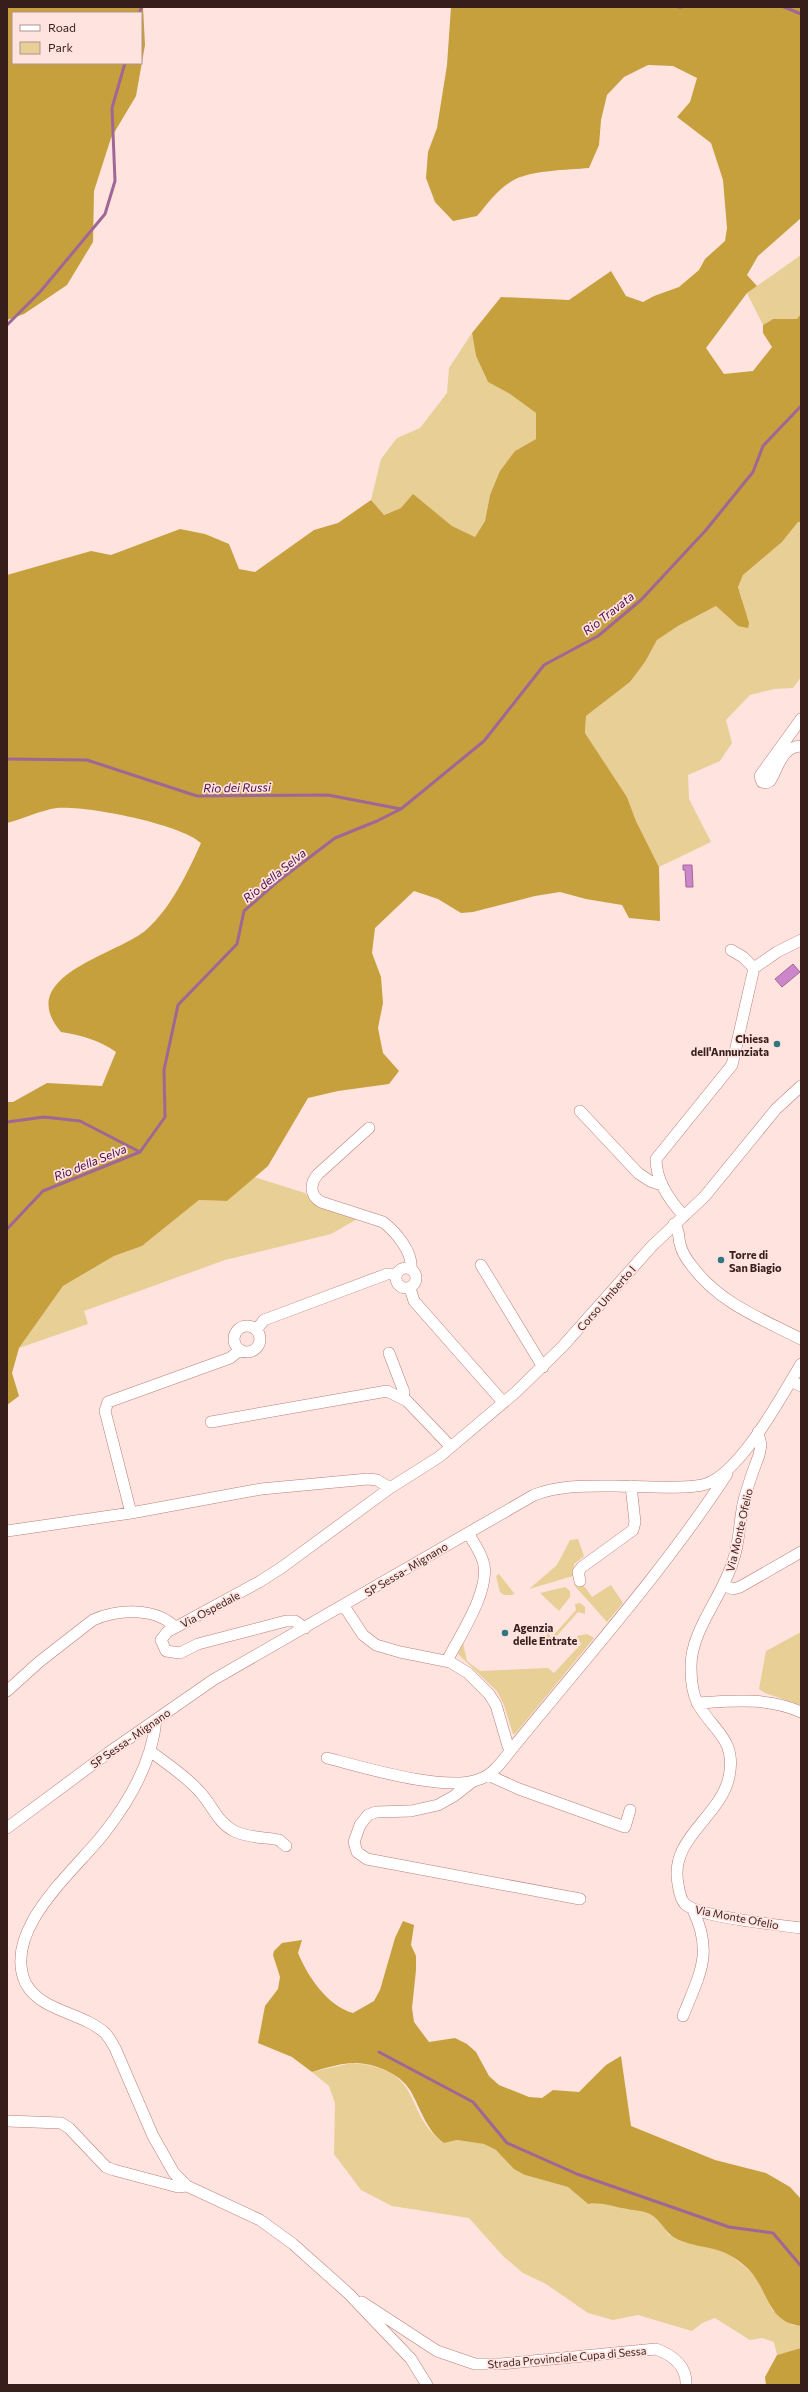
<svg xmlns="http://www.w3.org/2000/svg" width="808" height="2392" viewBox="0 0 808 2392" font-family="Commissioner,sans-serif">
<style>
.green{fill:#e7cf95}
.forest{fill:#c6a03c;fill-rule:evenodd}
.water{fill:#cc86ca;stroke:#9f6796}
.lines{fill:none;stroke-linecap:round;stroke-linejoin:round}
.stream{stroke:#9f6796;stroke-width:3}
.minor-casing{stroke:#bc7e76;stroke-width:12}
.minor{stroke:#fff;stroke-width:11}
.poi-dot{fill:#2f7681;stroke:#ffe3df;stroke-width:1.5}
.labels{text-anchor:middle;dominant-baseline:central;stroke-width:3.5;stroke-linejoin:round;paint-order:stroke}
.poi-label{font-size:11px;font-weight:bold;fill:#371e1b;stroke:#ffe3df;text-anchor:start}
.street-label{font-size:11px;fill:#371e1b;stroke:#ffe3df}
.water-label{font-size:12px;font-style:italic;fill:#4a094a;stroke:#ffe3df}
</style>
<rect width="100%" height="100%" fill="#ffe3df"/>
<path class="green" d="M 801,255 L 801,314 L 797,319 L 773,319 L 763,325 L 747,293 Z
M 472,333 L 476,356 L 488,382 L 510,394 L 536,413 L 536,439 L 515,451 L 490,495 L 485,521 L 475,537 L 452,526 L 432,510 L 401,508 L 383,515 L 371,500 L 381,459 L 397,438 L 420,428 L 447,393 L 449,368 Z
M 798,522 L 801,522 L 801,677 L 793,688 L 774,689 L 750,695 L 726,720 L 732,743 L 720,761 L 688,775 L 689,799 L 711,842 L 659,867 L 636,821 L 627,797 L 585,733 L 586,716 L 630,682 L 645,662 L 657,640 L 678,626 L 716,606 L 738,626 L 742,599 L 738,587 L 743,575 L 782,542 Z
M 254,1177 L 305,1193 L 314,1203 L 359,1218 L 331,1234 L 225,1260 L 84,1311 L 88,1324 L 19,1348 L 63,1286 L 114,1256 L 142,1246 L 199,1200 L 227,1201 Z
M 578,1539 L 584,1556 L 574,1564 L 573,1576 L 529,1589 L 557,1565 L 570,1540 Z
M 499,1574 L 514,1593 L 513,1595 L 504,1595 L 500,1592 L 496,1576 Z
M 573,1584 L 585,1587 L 592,1597 L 611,1585 L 623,1603 L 607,1622 Z
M 565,1587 L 570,1591 L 570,1597 L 559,1611 L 540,1593 Z
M 580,1603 L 585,1607 L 585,1614 L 578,1612 L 553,1640 L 560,1644 C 554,1649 548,1648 545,1640 L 548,1632 L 551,1638 L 576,1610 L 575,1604 Z
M 801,1632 L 801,1705 L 765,1693 L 759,1689 L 766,1651 Z
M 587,1634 L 594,1638 L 515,1734 L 513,1734 L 504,1705 L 497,1691 L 458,1654 L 463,1643 L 467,1661 L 480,1671 L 548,1668 L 554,1673 L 581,1644 L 577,1636 Z
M 352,2063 C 427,2069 401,2113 444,2143 L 457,2140 L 484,2144 L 496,2150 L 525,2175 L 568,2187 L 588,2204 C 603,2202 612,2206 625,2209 C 630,2210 634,2209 638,2210 C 653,2212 662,2223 669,2235 L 725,2251 L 755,2275 L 772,2310 L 792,2325 L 801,2326 L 801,2348 L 777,2355 L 774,2342 L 762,2338 L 750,2340 L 715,2318 L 702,2323 L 692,2331 L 638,2315 L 613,2320 L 588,2313 L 546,2284 L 523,2273 L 504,2257 L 469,2218 L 392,2206 L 361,2190 L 334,2154 L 335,2103 L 329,2086 L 312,2072 Z"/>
<path class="forest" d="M 7,7 L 143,7 L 145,45 L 136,96 L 111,138 L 94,191 L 93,242 L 67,285 L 24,314 L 7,320 ZM 13,13 L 141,13 L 141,63 L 13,63 Z
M 451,7 L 801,7 L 801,218 L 758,256 L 747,275 L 757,286 L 747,293 L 706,348 L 724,374 L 753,371 L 772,347 L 763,333 L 763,325 L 773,319 L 797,319 L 801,314 L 801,522 L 798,522 L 782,542 L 743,575 L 738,587 L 749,623 L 748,628 L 738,626 L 716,606 L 678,626 L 657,640 L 645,662 L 630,682 L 586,716 L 585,733 L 627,797 L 636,821 L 659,867 L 660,921 L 629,918 L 622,905 L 586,899 L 560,892 L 535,896 L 473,912 L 461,913 L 438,899 L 414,891 L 375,928 L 372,953 L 381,977 L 383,1003 L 378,1028 L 383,1053 L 399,1071 L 389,1084 L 338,1091 L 308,1098 L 268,1166 L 227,1201 L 199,1200 L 142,1246 L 114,1256 L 63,1286 L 19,1348 L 12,1373 L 19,1396 L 7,1405 L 7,1102 L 13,1102 L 47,1083 L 102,1086 L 116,1052 C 99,1040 81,1035 61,1032 C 13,976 117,955 146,930 C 171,908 188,872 201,843 C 181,824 85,805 57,808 C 41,810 23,819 7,823 L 7,575 L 91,551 L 111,555 L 180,529 L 205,534 L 229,544 L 239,569 L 255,572 L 314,530 L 338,523 L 371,500 L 384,515 L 401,508 L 413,494 L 452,526 L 475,537 L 485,521 L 490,495 L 500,471 L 515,451 L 536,439 L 536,413 L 510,394 L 488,382 L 476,356 L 472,333 L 501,297 L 569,300 L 611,271 L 626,296 L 643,302 L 654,296 L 679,287 L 699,270 L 705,259 L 725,241 L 727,228 L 723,180 L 711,143 L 677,117 L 690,102 L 697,78 L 673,66 L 648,65 L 624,77 L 607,95 L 601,120 L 599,145 L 589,168 C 568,170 530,170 512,181 C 498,189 488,203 477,216 L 453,221 L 435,202 L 426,178 L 428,152 L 437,128 L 447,65 Z
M 403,1921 L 414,1925 L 411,1945 L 416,1956 L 416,1970 L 412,2008 L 414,2022 L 429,2042 L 455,2038 L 467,2044 L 476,2052 L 489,2076 L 499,2085 L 529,2097 L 542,2098 L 553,2090 L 579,2092 L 606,2065 L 621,2056 L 631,2126 L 715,2160 L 766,2173 L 790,2187 L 801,2199 L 801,2326 C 765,2322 769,2287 746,2267 C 721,2244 707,2251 679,2240 C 666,2235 664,2224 653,2216 C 645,2210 636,2211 627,2209 C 613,2207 603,2202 588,2204 L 568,2187 L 525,2175 L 514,2169 L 496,2150 L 484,2144 L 457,2140 L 444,2143 C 426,2130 421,2109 410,2090 C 399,2072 371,2062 351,2063 C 338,2064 325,2068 312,2072 L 292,2057 L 258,2043 L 265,2006 L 278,1989 L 280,1977 L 273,1955 L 274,1951 L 282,1943 L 302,1940 L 298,1953 C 307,1975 327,2006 353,2013 L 374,2001 L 380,1990 L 395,1938 Z
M 801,2348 L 801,2385 L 766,2385 L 765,2377 L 777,2355 Z"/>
<path class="water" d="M 683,865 L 692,865 L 693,887 L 686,887 L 685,870 L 683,870 Z
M 793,964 L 800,972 L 782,987 L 775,979 Z"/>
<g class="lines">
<path class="stream" d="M 679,7 L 682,7
M 784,7 L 801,14
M 139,13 L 142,7
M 7,325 L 40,292 L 105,214 L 115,181 L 112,108 L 125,63
M 7,759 L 87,760 L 197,796 L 328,795 L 401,809
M 7,1122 L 44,1117 L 80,1121 L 140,1152
M 7,1229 L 43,1191 L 140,1152 L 165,1117 L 164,1070 L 178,1005 L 237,944 L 244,911 L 277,882 L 335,838 L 377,821 L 401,809 L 484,741 L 544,665 L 598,636 L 641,600 L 706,530 L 753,472 L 763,446 L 801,406
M 379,2052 L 473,2102 L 507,2143 L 577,2174 L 729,2227 L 773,2233 L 801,2266"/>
<defs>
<path id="minor" d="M 801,719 L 762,773 L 760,776 L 762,782 L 766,783 L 770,781 C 779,767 781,747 801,746
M 731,950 L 743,957 L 754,968
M 580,1111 L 638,1173 L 650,1181 L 662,1185
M 369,1128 L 318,1174 C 310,1183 309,1195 321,1202 L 383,1222 C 396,1232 413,1252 411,1269
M 684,1216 C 670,1201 656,1181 656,1159 L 732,1065 L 754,968 L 777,952 L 801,940
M 674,1224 C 680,1231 678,1236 680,1244 C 682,1252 687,1260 692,1266 C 719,1303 762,1319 801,1339
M 481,1265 L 543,1367
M396 1278a10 10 0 1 1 20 0a10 10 0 1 1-20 0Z
M 410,1288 L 414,1301 L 503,1402
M234 1339a13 13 0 1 1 26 0a13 13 0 1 1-26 0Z
M 257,1329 L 264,1320 L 387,1274 L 397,1274
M 389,1353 L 404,1392 L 403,1399
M 791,1381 L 801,1386
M 211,1422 L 387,1391 L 407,1401 L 451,1447
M 758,1432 L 761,1445 L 759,1455 C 753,1472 745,1491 742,1510 C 739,1527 739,1545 733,1561 C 722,1598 690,1631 691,1668 C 691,1681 692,1693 698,1704 C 713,1731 737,1739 729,1777 C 720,1818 669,1838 678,1884 C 679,1890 680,1899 685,1904 C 698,1917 779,1925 801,1928
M 131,1513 L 105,1411 L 108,1402 L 230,1358 L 240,1350
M 7,1531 L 131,1513 L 261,1489 L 368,1479 L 377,1480 L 390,1488
M 580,1581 L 578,1572 L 582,1567 L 633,1530 L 635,1522 L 631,1486
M 725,1586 L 733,1589 L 740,1587 L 801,1552
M 344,1606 L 363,1635 L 376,1645 L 400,1652 L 450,1662 L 468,1673 L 489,1694 L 496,1705 L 508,1746 L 511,1750
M 305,1628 L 295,1621 L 286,1621 L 198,1644 L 180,1653 L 166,1651 L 161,1640 L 167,1632 L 259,1582 L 281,1568 L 390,1488 L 439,1457 L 516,1392 L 563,1346 L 652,1246 L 705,1196 L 776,1109 L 801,1086
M 447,1661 C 459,1637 489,1593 484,1565 C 482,1554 474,1543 468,1533
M 7,1691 L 39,1662 L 93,1620 C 118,1609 155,1607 175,1627
M 697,1703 C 732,1701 768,1697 801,1712
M 156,1720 C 152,1762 130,1800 105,1832 C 77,1869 0,1930 26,1984 C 42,2012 82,2012 105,2033 C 109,2037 112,2043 115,2048 L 153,2136 L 174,2173 L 187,2186 L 260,2220 L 293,2244 L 349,2294 L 411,2359 L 427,2385
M 150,1751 C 167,1764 186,1776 200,1792 C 212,1805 218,1823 234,1831 C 248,1838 264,1837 279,1840 L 286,1846
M 327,1758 C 363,1767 446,1793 480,1779 C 494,1774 502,1761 511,1750 C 584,1660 663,1572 727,1474
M 488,1775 L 519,1789 L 625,1827 L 630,1810
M 472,1782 L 454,1796 L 438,1805 L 411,1811 L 376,1812 L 368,1815 L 360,1825 L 354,1842 L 357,1852 L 367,1859 L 580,1899
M 7,1828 L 108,1753 L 213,1680 L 534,1495 C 560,1485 587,1486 615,1486 C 636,1486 688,1490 706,1484 C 741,1472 781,1397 801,1364
M 683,2016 C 699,1975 714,1954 693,1910
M 7,2121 L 61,2123 L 69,2128 L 106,2167 L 114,2170 L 178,2187 L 187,2186
M 362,2302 L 437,2351 L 475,2364 L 501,2364 L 656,2349 C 672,2355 687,2365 686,2385"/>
</defs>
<use href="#minor" class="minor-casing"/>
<use href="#minor" class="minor"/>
</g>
<g class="poi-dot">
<circle cx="777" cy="1044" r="4"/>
<circle cx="721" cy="1260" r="4"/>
<circle cx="505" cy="1633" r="4"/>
</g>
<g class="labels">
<g class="poi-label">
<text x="769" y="1038" text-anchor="end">Chiesa<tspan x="769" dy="13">dell'Annunziata</tspan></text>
<text x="729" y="1254">Torre di<tspan x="729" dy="13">San Biagio</tspan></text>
<text x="513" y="1627">Agenzia<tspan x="513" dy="13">delle Entrate</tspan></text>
</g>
<g class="street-label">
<text transform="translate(606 1298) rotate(-49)">Corso Umberto I</text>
<text transform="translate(739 1530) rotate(-77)">Via Monte Ofelio</text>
<text transform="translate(406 1569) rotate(-31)">SP Sessa- Mignano</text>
<text transform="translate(210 1609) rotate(-28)">Via Ospedale</text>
<text transform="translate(130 1738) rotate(-35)">SP Sessa- Mignano</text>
<text transform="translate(737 1917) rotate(11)">Via Monte Ofelio</text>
<text transform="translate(567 2357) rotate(-5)">Strada Provinciale Cupa di Sessa</text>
</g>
<g class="water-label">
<text transform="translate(608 613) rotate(-38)">Rio Travata</text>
<text transform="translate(237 787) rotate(-1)">Rio dei Russi</text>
<text transform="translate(274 875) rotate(-39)">Rio della Selva</text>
<text transform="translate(90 1162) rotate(-22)">Rio della Selva</text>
</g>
</g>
<rect width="808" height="2392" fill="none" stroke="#371e1b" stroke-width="16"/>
<rect x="12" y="12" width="130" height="52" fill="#ffe3df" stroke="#af9491"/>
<rect x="20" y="25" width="20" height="6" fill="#ffffff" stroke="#af9491"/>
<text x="48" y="32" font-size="12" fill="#371e1b">Road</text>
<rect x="20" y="42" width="20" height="12" fill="#e7cf95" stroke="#af9491"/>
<text x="48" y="52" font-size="12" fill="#371e1b">Park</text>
</svg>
